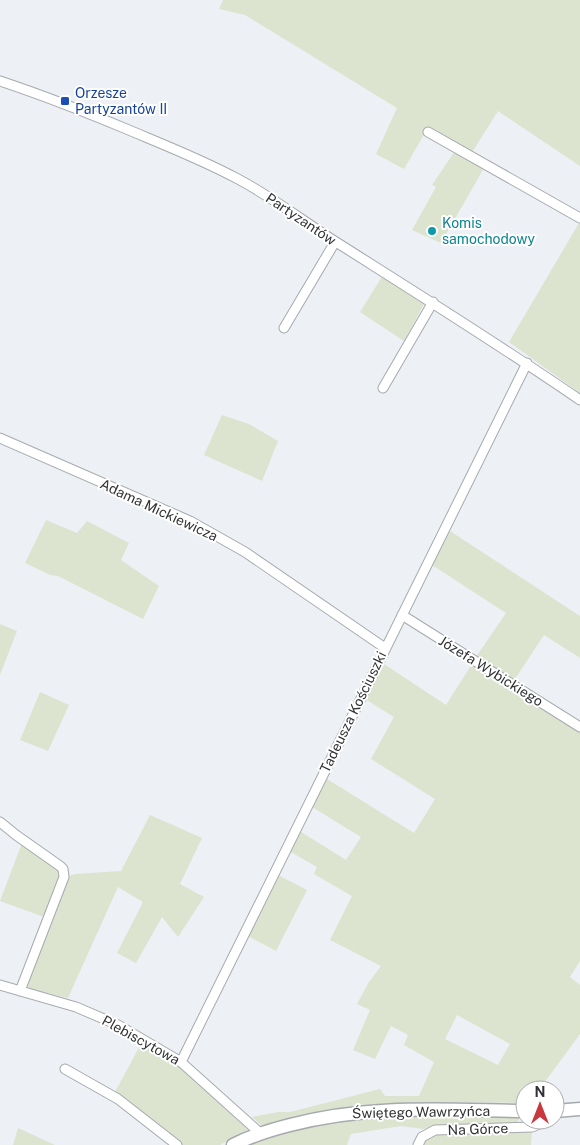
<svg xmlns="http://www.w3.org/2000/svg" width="580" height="1145" viewBox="0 0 580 1145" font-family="'Public Sans',sans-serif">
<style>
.green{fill:#dce4cf;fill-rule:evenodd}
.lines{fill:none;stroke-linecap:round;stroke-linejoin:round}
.street-casing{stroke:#a6a9ae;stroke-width:11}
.secondary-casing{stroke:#a6a9ae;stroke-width:15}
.street{stroke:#fff;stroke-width:9}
.secondary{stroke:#fff;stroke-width:12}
.transit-dot{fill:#1a4fb4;stroke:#fff;stroke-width:2}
.culture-dot{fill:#0f9aa8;stroke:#fff;stroke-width:2}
.labels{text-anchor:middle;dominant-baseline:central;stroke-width:4;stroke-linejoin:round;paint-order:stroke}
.transit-label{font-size:14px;fill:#164399;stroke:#fff;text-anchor:start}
.street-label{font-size:14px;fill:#313234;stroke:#fff}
.culture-label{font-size:14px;fill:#0d838f;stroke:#fff;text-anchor:start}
</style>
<rect width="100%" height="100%" fill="#edf0f5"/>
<path class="green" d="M 223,0 L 580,0 L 580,166 L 498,111 L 471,154 L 425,133 L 404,169 L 376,154 L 397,108 L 245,15 L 219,9 Z
M 455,151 L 484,168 L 441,243 L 412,230 L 436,187 L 432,185 Z
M 579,223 L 580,224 L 580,393 L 509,342 Z
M 383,275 L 425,302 L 404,341 L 360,312 Z
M 222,415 L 249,424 L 278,441 L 262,481 L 204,455 Z
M 46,520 L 77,533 L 87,521 L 129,543 L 121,560 L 159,586 L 143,619 L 58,576 L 50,575 L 25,563 Z
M 450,531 L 580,616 L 580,658 L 544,635 L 513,682 L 476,657 L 506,613 L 432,565 Z
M 0,624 L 17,631 L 0,675 Z
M 384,664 L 446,705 L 472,664 L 580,733 L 580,961 L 570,977 L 580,985 L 580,1034 L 539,1090 L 525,1090 L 525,1103 L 425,1102 L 356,1105 L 262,1126 L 252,1117 L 278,1112 L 290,1112 L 380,1089 L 385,1096 L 419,1096 L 434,1062 L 404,1045 L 408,1035 L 391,1026 L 375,1059 L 353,1050 L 370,1010 L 357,1004 L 369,982 L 381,966 L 330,940 L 352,896 L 314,874 L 317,867 L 289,851 L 298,830 L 346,860 L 361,837 L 312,807 L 327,779 L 414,833 L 435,799 L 371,759 L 394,717 L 365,699 ZM 457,1015 L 510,1044 L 498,1065 L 445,1039 Z
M 40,692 L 69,705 L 48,751 L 20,740 Z
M 150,815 L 202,838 L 180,884 L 204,897 L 178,937 L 162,917 L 136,963 L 117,953 L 143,902 L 118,887 L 68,998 L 30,989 L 26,983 L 67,877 L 75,874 L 121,871 Z
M 22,843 C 31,849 56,861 59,872 C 61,881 48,908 44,917 L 0,901 Z
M 278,875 L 307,890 L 276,951 L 248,936 Z
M 142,1042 L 179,1064 L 248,1125 L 248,1130 L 220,1145 L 181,1145 L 115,1092 Z
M 403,1115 L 520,1117 L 517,1123 L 436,1125 L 423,1129 L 401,1126 L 351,1134 L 347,1145 L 251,1145 L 281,1132 L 347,1118 Z
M 18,1128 L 55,1145 L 13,1145 Z
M 532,1130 L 531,1145 L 422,1145 L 426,1139 L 439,1134 Z"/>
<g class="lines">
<defs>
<path id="street" d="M 0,81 C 42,95 83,111 124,128 C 162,144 201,159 238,179 C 272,197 303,221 336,242 C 418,294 500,345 580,400
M 428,132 L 580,218
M 284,328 L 335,242
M 383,388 L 433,302
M 0,438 L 190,521 L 245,552 L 385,648
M 402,615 L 580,727
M 0,822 L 16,835 L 60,866 L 63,869 L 64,877 L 20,991
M 0,985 L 76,1007 L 118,1025 L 181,1062 L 260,1133
M 181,1062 L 527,363
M 65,1069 L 118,1099 L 177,1145
M 418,1145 L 422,1137 L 435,1130 L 532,1127 L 539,1124 L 541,1120"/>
<path id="secondary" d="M 555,1111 L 580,1109
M 233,1145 C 251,1136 270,1130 290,1125 C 370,1104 444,1110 525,1111"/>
</defs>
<use href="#street" class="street-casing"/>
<use href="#secondary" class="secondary-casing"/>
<use href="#street" class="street"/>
<use href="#secondary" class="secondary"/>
</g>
<rect class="transit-dot" x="60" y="96" width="10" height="10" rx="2.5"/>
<circle class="culture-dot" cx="432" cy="231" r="5"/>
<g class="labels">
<g class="transit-label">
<text x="75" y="93">Orzesze<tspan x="75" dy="16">Partyzantów II</tspan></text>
</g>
<g class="street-label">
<text transform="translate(301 219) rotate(34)">Partyzantów</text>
<text transform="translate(159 510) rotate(25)">Adama Mickiewicza</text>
<text transform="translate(491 671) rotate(32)">Józefa Wybickiego</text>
<text transform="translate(353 712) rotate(-64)">Tadeusza Kościuszki</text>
<text transform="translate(141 1040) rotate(29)">Plebiscytowa</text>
<text transform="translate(421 1112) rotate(-1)">Świętego Wawrzyńca</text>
<text transform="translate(478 1129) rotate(-2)">Na Górce</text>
</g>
<g class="culture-label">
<text x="442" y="223">Komis<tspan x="442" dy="16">samochodowy</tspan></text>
</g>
</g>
<g transform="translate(540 1105)"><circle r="24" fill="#ffffff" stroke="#adadae"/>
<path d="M0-4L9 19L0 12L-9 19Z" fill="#c8383c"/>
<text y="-8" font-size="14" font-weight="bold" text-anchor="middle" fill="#313234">N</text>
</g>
</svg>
